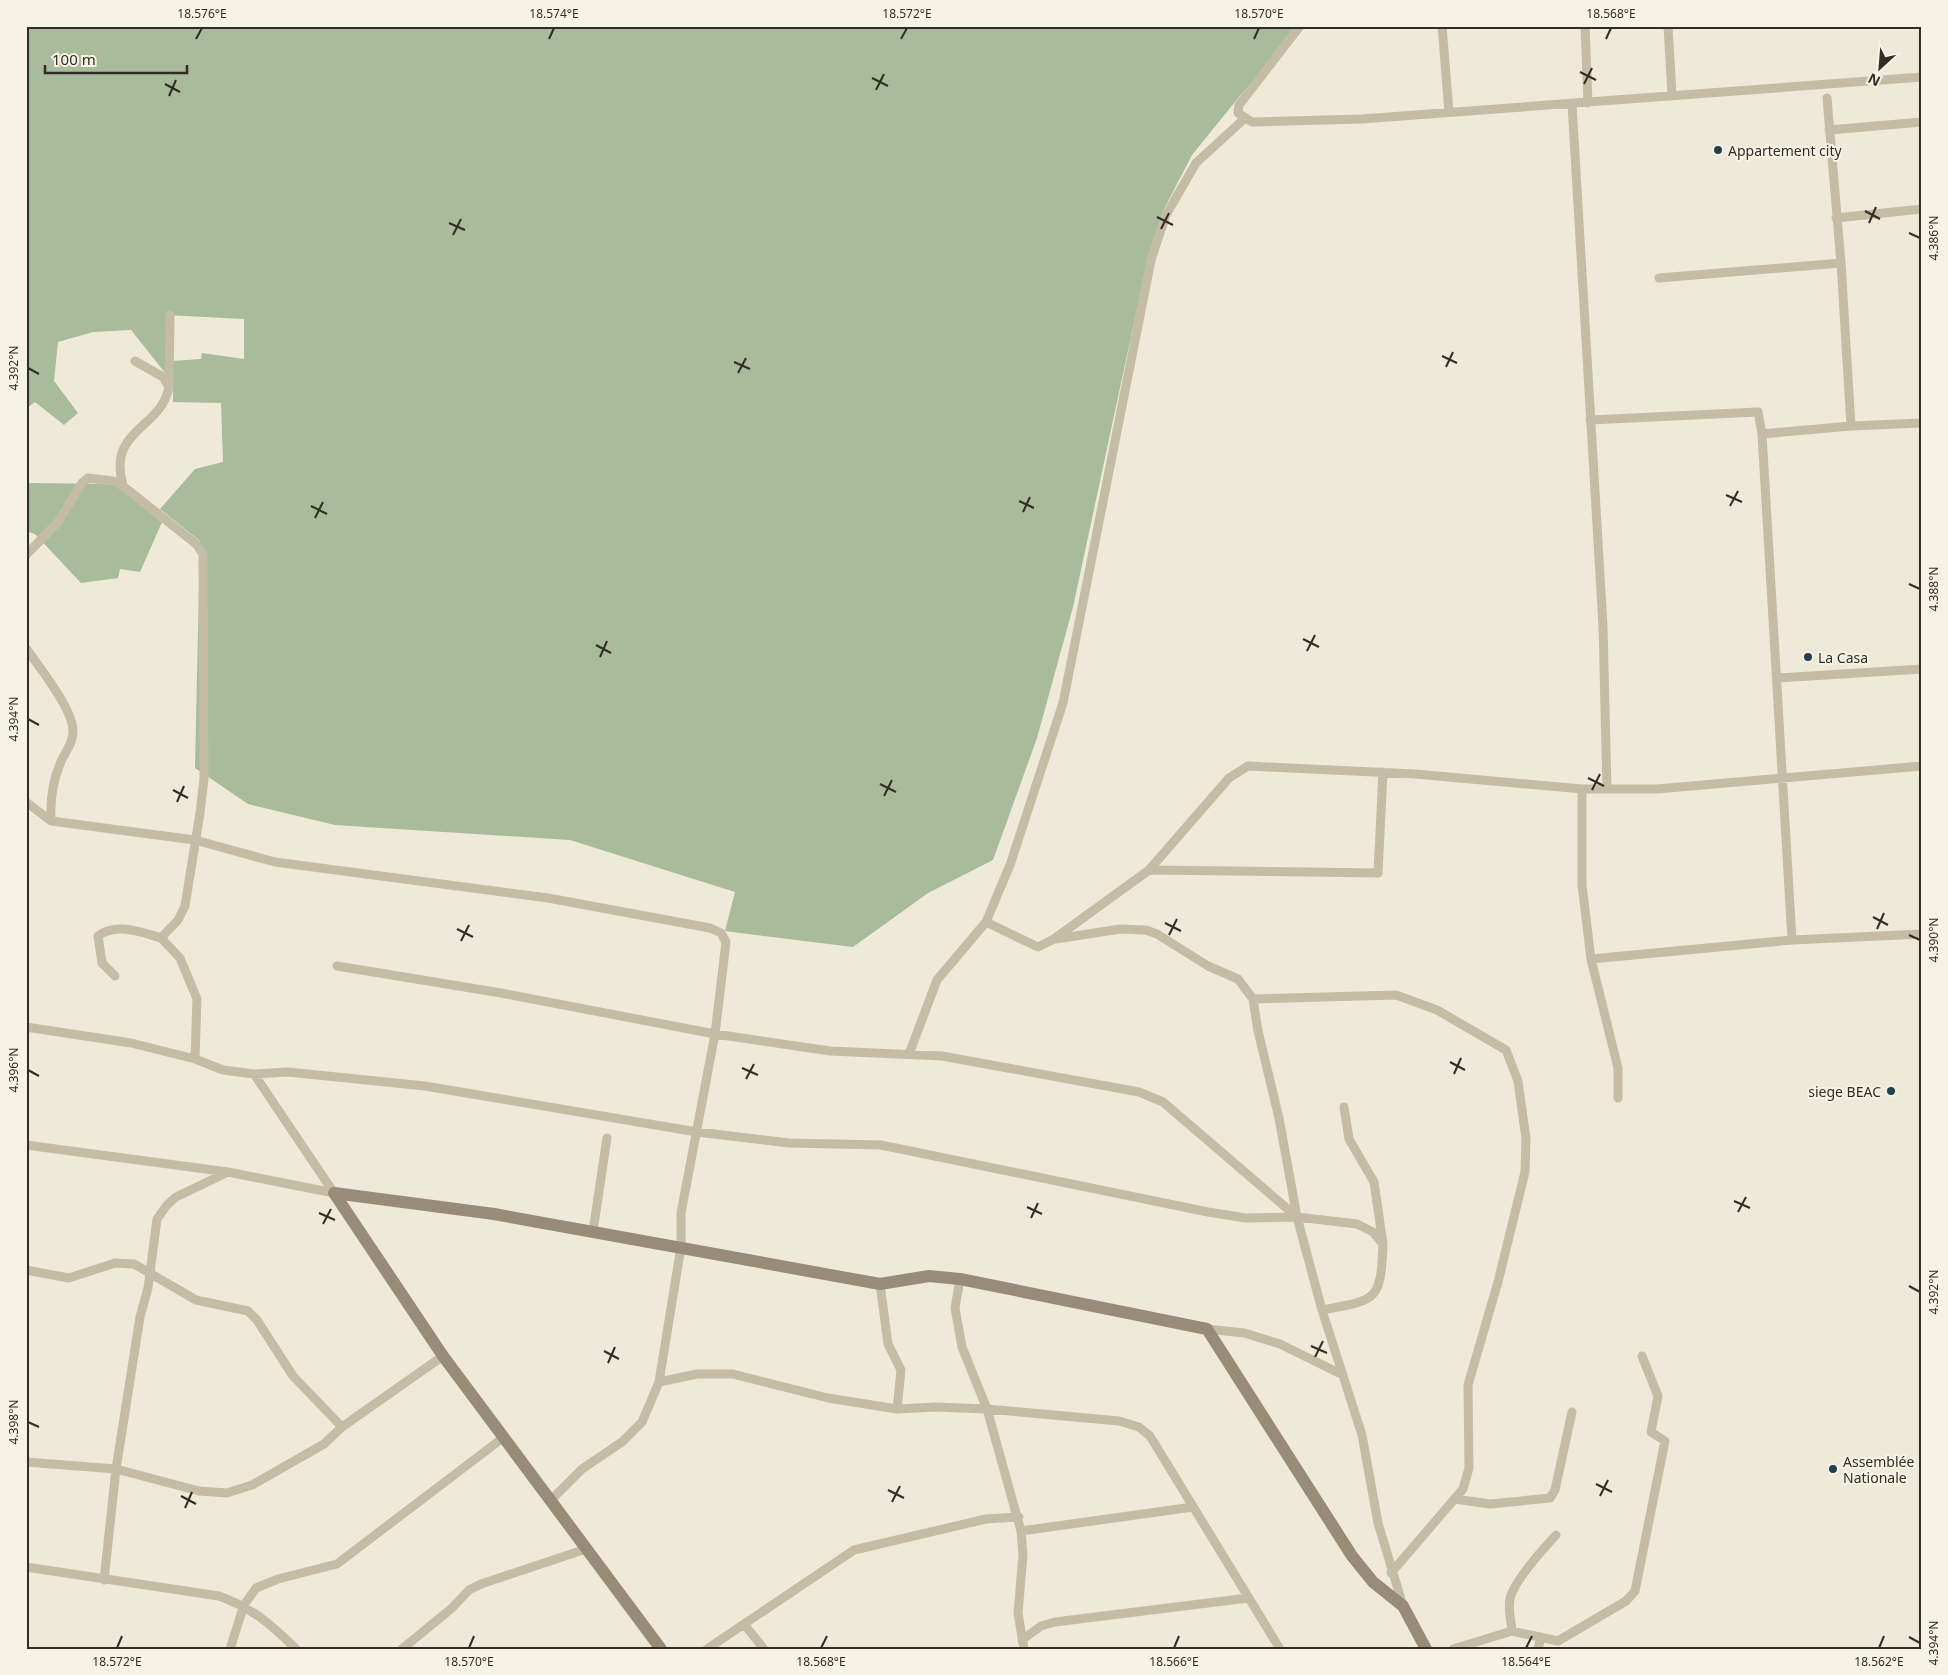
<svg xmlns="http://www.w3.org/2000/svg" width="1948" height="1675" viewBox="0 0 1948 1675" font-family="'Noto Sans',sans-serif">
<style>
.green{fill:#a8bb9a}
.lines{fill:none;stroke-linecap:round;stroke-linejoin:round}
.street{stroke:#c5bca5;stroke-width:9}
.secondary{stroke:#988b77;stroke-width:12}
.ticks{fill:none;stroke:#312c26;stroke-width:2}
.poi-dot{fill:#1f404f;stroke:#f7f3e4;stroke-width:2}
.labels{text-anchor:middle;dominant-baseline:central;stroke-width:4;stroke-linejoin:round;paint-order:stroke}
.poi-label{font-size:14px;fill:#312c26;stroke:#f7f3e4;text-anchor:start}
.neatline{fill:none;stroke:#312c26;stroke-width:2}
.ticks-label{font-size:12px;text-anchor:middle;fill:#312c26}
</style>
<rect width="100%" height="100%" fill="#eee9d8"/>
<path class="green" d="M 26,26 L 1299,26 L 1264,73 L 1243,92 L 1192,155 L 1164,209 L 1144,276 L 1073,607 L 1037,738 L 993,860 L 928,893 L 853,947 L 725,931 L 735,892 L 570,840 L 335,825 L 248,804 L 195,768 L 200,541 L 160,509 L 195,469 L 223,462 L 221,403 L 173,402 L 173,361 L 201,359 L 202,353 L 244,359 L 244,319 L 166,315 L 166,374 L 131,330 L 93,332 L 58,342 L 54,381 L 78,413 L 64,425 L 35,402 L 26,409 Z
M 26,483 L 114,484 L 162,522 L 140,572 L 120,569 L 118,578 L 81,583 L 35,534 L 26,531 Z"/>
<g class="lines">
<path class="street" d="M 1300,26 L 1239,105 L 1238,113 L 1252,122 L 1362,119 L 1922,77
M 1442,26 L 1449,112
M 1585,26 L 1588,103
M 1668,26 L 1672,95
M 1827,98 L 1841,263 L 1851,426
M 1572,104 L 1603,626 L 1607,789
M 1829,130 L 1922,122
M 1836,218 L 1922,209
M 1659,278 L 1841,263
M 135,361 L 163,377 L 169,387 C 161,430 107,428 123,486 L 196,544 L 203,554 L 204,779 L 200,813 L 185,906 L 178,920 L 161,938 L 180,958 L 197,999 L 195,1059
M 169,387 L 170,315
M 1590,420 L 1758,412 L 1762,434 L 1792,940
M 1762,434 L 1851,426 L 1922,423
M 26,555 L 58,522 L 82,483 L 88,478 L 113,481 L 123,486
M 26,648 C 39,667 74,710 73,732 C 73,744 64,753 60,764 C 52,783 50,801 51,821
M 1778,678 L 1922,669
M 1582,789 L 1582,885 L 1591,959 L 1618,1068 L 1618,1098
M 26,802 L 51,821 L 195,840 L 275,862 L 548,898 L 710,928 L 721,933 L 726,942 L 715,1034 L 681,1213 L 681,1247 L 659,1382 L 642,1422 L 622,1442 L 582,1469 L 550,1501
M 1149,870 L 1378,873 L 1383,772
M 986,922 L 1038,947 L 1054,939 L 1149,870 L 1229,778 L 1248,766 L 1415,774 L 1582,789 L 1657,789 L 1922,766
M 1056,939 L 1120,929 L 1146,930 L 1157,934 L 1208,966 L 1238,979 L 1253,999 L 1258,1031 L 1279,1118 L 1297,1217 L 1322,1310 L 1362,1435 L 1378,1523 L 1403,1606
M 1591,959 L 1792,940 L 1922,934
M 337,966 L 501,993 L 715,1034 L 830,1051 L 942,1056 L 1139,1092 L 1163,1102 L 1297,1217
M 115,976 L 102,963 L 98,936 C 116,922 140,932 161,938
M 1253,999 L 1396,995 L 1437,1010 L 1506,1050 L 1518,1081 L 1526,1139 L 1525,1172 L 1498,1282 L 1468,1385 L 1469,1468 L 1463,1489 L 1391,1573
M 26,1027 L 131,1043 L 195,1059 L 223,1070 L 254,1074 L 288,1072 L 425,1086 L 697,1132 L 789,1143 L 881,1145 L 1208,1212 L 1246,1218 L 1297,1217 L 1357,1224 L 1373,1232 L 1383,1244 C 1381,1302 1376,1300 1322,1310
M 909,1054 L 937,980 L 986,922 L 1010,865 L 1063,703 L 1151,260 L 1166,215 L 1196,163 L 1244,119
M 254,1074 L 334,1193
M 1344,1107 L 1349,1139 L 1374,1182 L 1383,1244
M 26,1145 L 228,1172 L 334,1193
M 593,1231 L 607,1138
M 26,1270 L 69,1278 L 115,1263 L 134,1264 L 196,1300 L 248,1311 L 257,1320 L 293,1376 L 342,1427
M 960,1279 L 955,1308 L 962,1347 L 987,1409 L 1021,1531 L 1023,1555 L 1018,1613 L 1024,1649
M 880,1284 L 888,1344 L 901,1370 L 897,1409
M 1207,1329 L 1244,1333 L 1280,1344 L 1343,1375
M 659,1382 L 697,1374 L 733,1374 L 828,1398 L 897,1409 L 936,1407 L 987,1409 L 1119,1421 L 1139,1427 L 1150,1436 L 1280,1649
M 26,1462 L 116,1469 L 199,1491 L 227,1493 L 252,1485 L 324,1444 L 342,1427 L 443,1356
M 1455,1499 L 1490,1504 L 1550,1498 L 1555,1490 L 1572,1412
M 1021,1531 L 1193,1507
M 26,1567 L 219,1596 C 252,1608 271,1624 296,1649
M 104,1580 L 116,1469 L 140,1317 L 148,1288 L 157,1219 L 167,1205 L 176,1197 L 228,1172
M 744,1624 L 764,1649
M 1512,1631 C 1511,1621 1508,1609 1510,1599 C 1513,1582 1544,1548 1556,1535
M 1022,1640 L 1041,1626 L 1055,1622 L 1248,1598
M 230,1649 L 244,1605 L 256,1588 L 278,1579 L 337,1564 L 504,1437
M 402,1649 L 452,1608 L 469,1590 L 481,1584 L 586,1549
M 707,1649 L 854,1550 L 986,1519 L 1019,1517
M 1453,1649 L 1512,1631 L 1558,1641 L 1626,1601 L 1635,1591 L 1665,1441 L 1651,1432 L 1658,1396 L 1642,1356
M 1538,1649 L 1541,1637"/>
<path class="secondary" d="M 334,1193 L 494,1214 L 880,1284 L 929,1276 L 960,1279 L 1207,1329 L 1352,1556 L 1373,1582 L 1403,1606 L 1426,1649
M 334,1193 L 443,1356 L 661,1649"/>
</g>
<path class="ticks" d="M 196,39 L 202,28M 549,39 L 554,28M 901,39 L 907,28M 1254,39 L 1259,28M 1606,39 L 1611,28M 1580,72 L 1596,80M 872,78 L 888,86M 165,84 L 180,92M 1584,84 L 1592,68M 876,90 L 884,74M 169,96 L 176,80M 1865,211 L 1880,219M 1157,217 L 1173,225M 449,223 L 465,230M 1869,223 L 1876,207M 1161,229 L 1169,213M 1909,233 L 1920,238M 453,235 L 461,219M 1442,356 L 1457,363M 734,362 L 750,369M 1446,367 L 1453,352M 28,368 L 39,374M 738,373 L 746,358M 1726,495 L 1742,502M 1019,501 L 1034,508M 311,506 L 327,514M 1730,506 L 1738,491M 1023,512 L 1030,497M 315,518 L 323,502M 1909,584 L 1920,589M 1303,639 L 1319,647M 596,645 L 611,653M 1307,651 L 1315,635M 600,657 L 607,641M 28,719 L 39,725M 1588,778 L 1604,786M 880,784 L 896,792M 173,790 L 188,798M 1592,790 L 1600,774M 884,796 L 892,780M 177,802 L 184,786M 1873,917 L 1888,925M 1165,923 L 1181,931M 457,929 L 473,937M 1877,929 L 1884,913M 1169,935 L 1177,919M 1909,935 L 1920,940M 461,941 L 469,925M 1450,1062 L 1465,1070M 742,1068 L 758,1075M 28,1070 L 39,1076M 1454,1074 L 1461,1058M 746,1079 L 754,1064M 1734,1201 L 1750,1208M 1027,1207 L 1042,1214M 1738,1212 L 1746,1197M 319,1213 L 335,1220M 1031,1218 L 1038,1203M 323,1224 L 331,1209M 1909,1286 L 1920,1292M 1311,1346 L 1327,1353M 604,1351 L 619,1359M 1315,1357 L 1323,1341M 608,1363 L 615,1347M 28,1422 L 39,1427M 1596,1484 L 1612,1492M 888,1490 L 904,1498M 181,1496 L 196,1504M 1600,1496 L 1608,1480M 892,1502 L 900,1486M 185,1508 L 192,1492M 1909,1637 L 1920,1643M 117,1648 L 122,1636M 469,1648 L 474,1636M 821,1648 L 827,1636M 1174,1648 L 1179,1636M 1526,1648 L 1532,1636M 1879,1648 L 1884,1636"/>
<g class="poi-dot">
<circle cx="1718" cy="150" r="5"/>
<circle cx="1808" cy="657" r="5"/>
<circle cx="1891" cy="1091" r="5"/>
<circle cx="1833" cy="1469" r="5"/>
</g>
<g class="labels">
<g class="poi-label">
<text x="1728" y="150">Appartement city</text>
<text x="1818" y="657">La Casa</text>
<text x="1881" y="1091" text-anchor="end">siege BEAC</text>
<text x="1843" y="1461">Assemblée<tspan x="1843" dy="16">Nationale</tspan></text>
</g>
</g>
<rect width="1948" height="1675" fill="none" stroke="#f7f3e4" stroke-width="55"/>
<g transform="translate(1880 68) rotate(206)" stroke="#f7f3e4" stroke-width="4" paint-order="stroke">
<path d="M0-4L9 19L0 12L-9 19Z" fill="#312c26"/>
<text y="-8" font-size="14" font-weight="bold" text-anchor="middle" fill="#312c26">N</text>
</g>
<path d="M45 65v8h142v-8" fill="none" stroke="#312c26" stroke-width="2.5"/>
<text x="52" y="65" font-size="15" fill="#312c26" stroke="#f7f3e4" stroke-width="4" paint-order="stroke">100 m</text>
<rect x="28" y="28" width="1892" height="1620" class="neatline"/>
<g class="ticks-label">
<text x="202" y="18">18.576°E</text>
<text x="554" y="18">18.574°E</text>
<text x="907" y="18">18.572°E</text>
<text x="1259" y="18">18.570°E</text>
<text x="1611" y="18">18.568°E</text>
<text transform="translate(1934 238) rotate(-90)" y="4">4.386°N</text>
<text transform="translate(14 368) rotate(-90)" y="4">4.392°N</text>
<text transform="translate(1934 589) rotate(-90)" y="4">4.388°N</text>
<text transform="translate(14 719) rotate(-90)" y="4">4.394°N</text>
<text transform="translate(1934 940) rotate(-90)" y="4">4.390°N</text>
<text transform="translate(14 1070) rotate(-90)" y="4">4.396°N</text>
<text transform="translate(1934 1292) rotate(-90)" y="4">4.392°N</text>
<text transform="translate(14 1422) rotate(-90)" y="4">4.398°N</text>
<text transform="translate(1934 1643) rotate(-90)" y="4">4.394°N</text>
<text x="117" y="1666">18.572°E</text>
<text x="469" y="1666">18.570°E</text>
<text x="821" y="1666">18.568°E</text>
<text x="1174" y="1666">18.566°E</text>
<text x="1526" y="1666">18.564°E</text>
<text x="1879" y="1666">18.562°E</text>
</g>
</svg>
